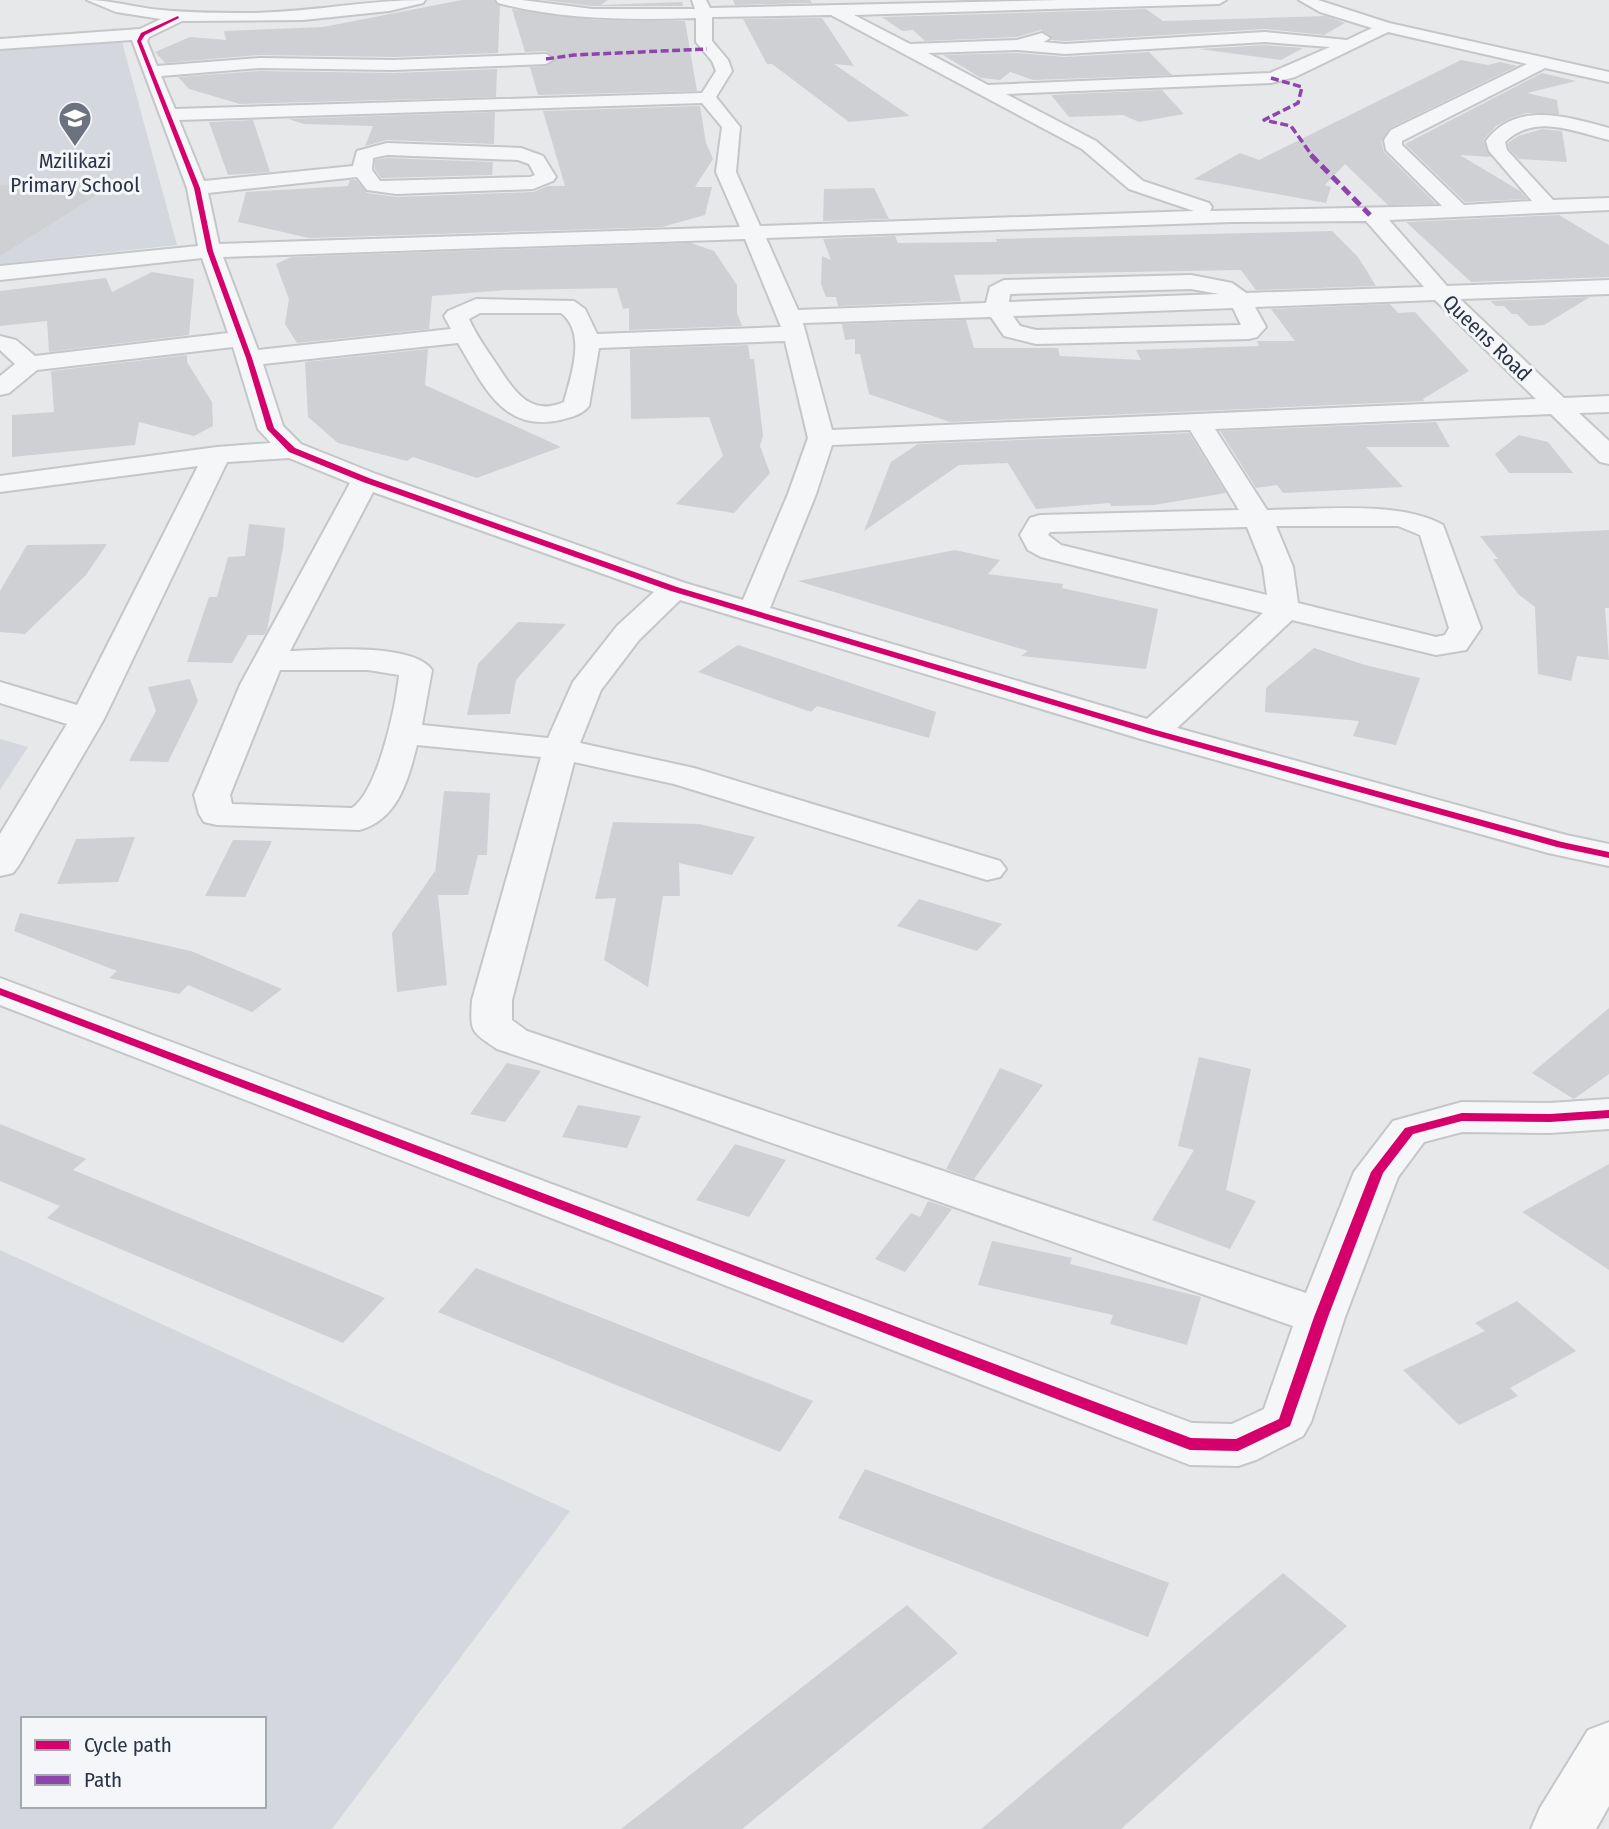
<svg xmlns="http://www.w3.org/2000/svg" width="1609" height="1829" viewBox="0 0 1609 1829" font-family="'Fira Sans Condensed',sans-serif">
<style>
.built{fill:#d4d7dd;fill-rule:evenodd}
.building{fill:#ced0d3}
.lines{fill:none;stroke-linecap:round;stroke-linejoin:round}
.street-casing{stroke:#c4c6c8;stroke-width:4}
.secondary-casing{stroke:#c4c6c8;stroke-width:4}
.street{fill:#f5f6f7;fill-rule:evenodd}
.secondary{fill:#f8f8f8;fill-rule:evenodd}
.quiet-far1{stroke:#8e44ad;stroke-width:3.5;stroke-dasharray:8 3.5;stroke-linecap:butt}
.quiet{stroke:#8e44ad;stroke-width:5;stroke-dasharray:10 5;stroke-linecap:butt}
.cycleway-casing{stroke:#f4f6f9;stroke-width:5}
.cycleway{fill:#d6006c;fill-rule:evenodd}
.labels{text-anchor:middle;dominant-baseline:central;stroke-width:6;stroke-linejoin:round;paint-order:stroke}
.far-poi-label{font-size:21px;fill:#2b3445;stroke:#f4f6f9}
.far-street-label{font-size:21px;fill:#2b3445;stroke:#f4f6f9}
</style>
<rect width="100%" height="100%" fill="#e6e8ea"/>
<path class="built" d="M 122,42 L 177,245 L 0,264 L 0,50 Z
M 0,739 L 28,747 L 0,790 Z
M 0,1250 L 570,1511 L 332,1829 L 0,1829 ZM 23,1719 L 264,1719 L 264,1806 L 23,1806 Z"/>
<path class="building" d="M 462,0 L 493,0 L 500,6 L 498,53 L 393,57 L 260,55 L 165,63 L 155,52 L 190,37 L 226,40 L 224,31 L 323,27 Z
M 543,0 L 608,0 L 601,5 L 682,2 L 683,6 L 592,6 Z
M 733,0 L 810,0 L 812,3 L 735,5 Z
M 512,9 L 596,20 L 685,21 L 697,91 L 538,95 L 530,67 L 547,66 L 556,58 L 546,51 L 525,52 Z
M 1146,9 L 1163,21 L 1326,16 L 1345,23 L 1324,35 L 1265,29 L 1065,41 L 1052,40 L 1051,36 L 1041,30 L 1017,37 L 925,41 L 913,30 L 902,31 L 882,17 Z
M 822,18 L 854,66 L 834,64 L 910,116 L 849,122 L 772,64 L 767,64 L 743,19 Z
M 1265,45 L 1303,48 L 1281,60 L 1199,49 Z
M 1149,52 L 1172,75 L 1033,80 L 1010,72 L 1000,80 L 981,78 L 943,55 L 1018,53 L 1065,57 Z
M 1461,60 L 1488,65 L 1500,62 L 1517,66 L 1390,128 L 1381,141 L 1384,152 L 1436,204 L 1388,205 L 1345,164 L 1325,185 L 1331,187 L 1326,203 L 1194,179 L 1240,153 L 1259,160 Z
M 497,69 L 496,97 L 240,104 L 189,89 L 178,77 L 260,71 L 393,73 Z
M 1542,73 L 1576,81 L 1527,93 L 1557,100 L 1559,114 L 1527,113 L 1511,118 L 1496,126 L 1484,139 L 1491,157 L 1460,155 L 1520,191 L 1527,199 L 1465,202 L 1405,144 Z
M 1162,90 L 1184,114 L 1139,122 L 1123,115 L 1069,117 L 1051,95 Z
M 700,106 L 706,143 L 713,159 L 695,187 L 712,187 L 705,215 L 662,227 L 309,238 L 238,222 L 246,192 L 348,186 L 350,180 L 356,180 L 367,193 L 396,197 L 533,192 L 548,186 L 565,186 L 543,111 Z
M 495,112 L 494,144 L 387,140 L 365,146 L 373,126 L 304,124 L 288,119 Z
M 253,120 L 270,172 L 228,175 L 209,122 Z
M 1542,129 L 1562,131 L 1567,162 L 1519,159 L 1509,149 L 1508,143 L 1518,136 Z
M 387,158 L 493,162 L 492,175 L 381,178 L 375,169 L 375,160 Z
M 21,184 L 105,190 L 0,256 L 0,185 Z
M 874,188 L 889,219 L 823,221 L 824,189 Z
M 1559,215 L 1609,245 L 1609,277 L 1471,282 L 1406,222 Z
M 1332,231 L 1358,257 L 1376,286 L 1256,290 L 1241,270 L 954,275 L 961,301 L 838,306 L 836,297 L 826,297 L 821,284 L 822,256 L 831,260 L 823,239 L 895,236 L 898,243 L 997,242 L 996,239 Z
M 691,243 L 714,251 L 737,285 L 737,313 L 742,326 L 629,330 L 629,308 L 623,309 L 617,288 L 506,290 L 432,296 L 429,329 L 297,343 L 285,324 L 289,299 L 276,264 L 291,257 Z
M 152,272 L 194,279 L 189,335 L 49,352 L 47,321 L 0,326 L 0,291 L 106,278 L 112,292 Z
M 1590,297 L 1544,325 L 1529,326 L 1517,314 L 1512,314 L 1504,306 L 1496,306 L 1490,301 Z
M 1390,304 L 1398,313 L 1415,312 L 1469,371 L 1423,399 L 1424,401 L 950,422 L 869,394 L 860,354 L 855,354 L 855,339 L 845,340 L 842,324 L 966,320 L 974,348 L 1058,348 L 1060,356 L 1141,360 L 1136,350 L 1259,346 L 1257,341 L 1295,341 L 1271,309 Z
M 748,345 L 750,359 L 754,359 L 763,436 L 760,446 L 770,473 L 734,513 L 676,504 L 723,456 L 709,417 L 631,419 L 630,349 Z
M 428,349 L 425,385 L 561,447 L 477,478 L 413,457 L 407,461 L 338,443 L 308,417 L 305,362 Z
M 187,355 L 187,362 L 212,402 L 213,426 L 194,436 L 139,422 L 135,445 L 12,457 L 12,415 L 54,412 L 51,371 Z
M 1436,422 L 1450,447 L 1366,447 L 1403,487 L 1283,493 L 1277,485 L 1256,488 L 1220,431 Z
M 1189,433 L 1226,493 L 1154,505 L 1111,506 L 1110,503 L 1036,509 L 1008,463 L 959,465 L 864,531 L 891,462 L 918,444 Z
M 1519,435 L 1548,442 L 1573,473 L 1509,473 L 1495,454 Z
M 249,524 L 285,528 L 283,548 L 267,630 L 264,635 L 248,635 L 232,663 L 187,662 L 209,597 L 217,597 L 228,557 L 245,556 Z
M 1609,530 L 1609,608 L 1605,608 L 1609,660 L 1577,656 L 1571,681 L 1538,674 L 1535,607 L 1518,594 L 1493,559 L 1498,559 L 1480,536 Z
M 107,544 L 86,575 L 25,634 L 0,632 L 0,591 L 27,545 Z
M 955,550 L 1000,560 L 988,574 L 1063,584 L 1062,588 L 1158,609 L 1146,669 L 1021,656 L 1028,651 L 798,581 Z
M 518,622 L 566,624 L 516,680 L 510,714 L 467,715 L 478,664 Z
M 738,645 L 936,712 L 929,738 L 817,706 L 811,712 L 698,672 Z
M 1314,648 L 1365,665 L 1420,678 L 1396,745 L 1353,736 L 1359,721 L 1265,712 L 1266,688 Z
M 190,679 L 198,701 L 168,762 L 129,761 L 156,711 L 148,687 Z
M 444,791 L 490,793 L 487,855 L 478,855 L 468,895 L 438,895 L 447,985 L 397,992 L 392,933 L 435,871 L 435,874 Z
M 613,822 L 699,824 L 755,837 L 732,875 L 679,863 L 680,896 L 663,896 L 648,987 L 604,960 L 616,898 L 595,899 Z
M 135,837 L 118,882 L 57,884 L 76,839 Z
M 233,840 L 272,841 L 245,897 L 205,896 Z
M 919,899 L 1002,924 L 977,951 L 897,926 Z
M 20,913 L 191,951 L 282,989 L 252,1012 L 188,985 L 179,994 L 109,978 L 117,971 L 14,931 Z
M 1609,1008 L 1609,1074 L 1574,1099 L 1532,1073 Z
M 1199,1057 L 1251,1069 L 1226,1190 L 1256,1201 L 1230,1249 L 1152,1220 L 1194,1150 L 1178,1146 Z
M 507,1063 L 541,1071 L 505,1122 L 470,1114 Z
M 1000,1068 L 1043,1085 L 974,1179 L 946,1169 Z
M 578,1105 L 641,1116 L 627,1148 L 562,1137 Z
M 0,1124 L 86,1159 L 73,1170 L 385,1298 L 343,1343 L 47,1218 L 60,1206 L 0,1181 Z
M 735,1144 L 786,1160 L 749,1217 L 696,1200 Z
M 1609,1164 L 1609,1270 L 1522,1212 Z
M 928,1201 L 952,1209 L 905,1272 L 875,1259 L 911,1213 L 920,1217 Z
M 992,1241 L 1072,1258 L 1070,1264 L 1201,1297 L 1187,1345 L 1110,1324 L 1113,1315 L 978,1285 Z
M 476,1268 L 813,1401 L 780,1452 L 438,1312 Z
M 1517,1301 L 1576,1351 L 1510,1388 L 1518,1396 L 1459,1425 L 1403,1370 L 1485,1331 L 1475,1323 Z
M 865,1469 L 1169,1583 L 1148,1637 L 838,1518 Z
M 1283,1573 L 1347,1626 L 1121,1829 L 981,1829 Z
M 907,1605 L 958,1653 L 742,1829 L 621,1829 Z"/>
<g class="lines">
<defs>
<path id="street" d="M 87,0 C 112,0 136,8 161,10 C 192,13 222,13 253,13 C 311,12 368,0 425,0 L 423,3 L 389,11 L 303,20 L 182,21 L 149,37 L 147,41 L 157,66 L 260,58 L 393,60 L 546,54 L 554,59 L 546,64 L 393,70 L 260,68 L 161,76 L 175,109 L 702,93 L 716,71 L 712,61 L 696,42 L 696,18 C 629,20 564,20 498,3 L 496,0 L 522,0 L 592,9 L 695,9 L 692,0 L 706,0 L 710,8 L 1059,0 L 1226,0 L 1219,4 L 854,15 L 910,44 L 1017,40 L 1042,33 L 1050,38 L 1044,42 L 1065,44 L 1265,32 L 1347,40 L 1372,28 L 1320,12 L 1299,0 L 1318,0 L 1389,23 L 1609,72 L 1609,82 L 1545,68 L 1402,141 L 1402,145 L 1464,205 L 1532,201 L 1489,151 L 1486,141 C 1516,100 1568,117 1609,128 L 1609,140 C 1573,131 1535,113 1505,142 L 1507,150 L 1553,200 L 1609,198 L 1609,210 L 1389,220 L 1447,286 L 1609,280 L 1609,294 L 1460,299 L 1564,398 L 1609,396 L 1609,412 L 1579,413 L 1609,441 L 1609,464 L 1600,462 L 1551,414 L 1215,429 L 1267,510 C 1318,510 1399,500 1443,525 L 1481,628 L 1466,650 L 1436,655 L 1292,620 L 1177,728 L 1566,835 L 1609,844 L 1609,866 L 1548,853 L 1141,739 L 680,600 L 639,640 L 601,690 L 580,743 L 694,768 L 1000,861 L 1006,869 L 1000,877 L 987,880 L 674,784 L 574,762 L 512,1000 L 512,1020 L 527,1031 L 1306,1293 L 1354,1172 L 1393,1121 L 1462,1102 L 1550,1103 L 1609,1099 L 1609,1129 L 1550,1133 L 1462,1132 L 1424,1142 L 1398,1177 L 1345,1317 L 1311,1422 L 1303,1436 L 1256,1460 L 1238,1466 L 1190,1465 L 0,1005 L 0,978 L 1192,1423 L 1232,1424 L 1264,1409 L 1293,1326 L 667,1106 L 497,1049 C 471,1031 470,1033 472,1000 L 541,757 L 417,745 C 408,780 398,820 359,830 L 217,825 L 204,822 L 199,814 L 194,795 L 240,685 L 350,483 L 289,458 L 227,462 L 104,719 L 19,865 L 13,873 L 0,876 L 0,834 L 67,724 L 0,703 L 0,682 L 77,705 L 198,466 L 0,492 L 0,476 L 217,447 L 271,443 L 258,429 L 233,347 L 37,370 L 9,393 L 0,395 L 0,376 L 15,364 L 0,350 L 0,336 L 16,340 L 35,356 L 228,333 L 202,258 L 0,280 L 0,266 L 198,246 L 187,188 L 132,40 L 0,49 L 0,39 L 140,29 L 161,19 L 116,12 ZM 831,15 L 1082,149 L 1129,189 L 1194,211 L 760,226 L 736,172 L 740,127 L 716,97 L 732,71 L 728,60 L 712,41 L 712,17 ZM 1388,32 L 1527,64 L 1391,130 L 1384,140 L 1386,150 L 1442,206 L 1210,211 L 1212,207 L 1209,203 L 1143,181 L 1096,141 L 1006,94 L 1271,83 L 1295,77 ZM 1265,42 L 1330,47 L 1270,73 L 988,85 L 928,53 L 1018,50 L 1065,54 ZM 702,103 L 722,127 L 716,172 L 740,227 L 219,244 L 208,193 L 357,177 L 367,190 L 396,194 L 533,189 L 553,181 L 556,177 L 543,156 L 521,148 L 387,143 L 357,151 L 353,166 L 204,181 L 179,120 ZM 387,155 L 518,160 L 529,164 L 535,175 L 530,177 L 380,181 L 372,170 L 373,158 ZM 1366,221 L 1424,287 L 1246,293 L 1232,283 L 1191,275 L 1004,280 L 990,287 L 986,303 L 798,310 L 766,238 L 1231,222 ZM 745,239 L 781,327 L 597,334 L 585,309 L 574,301 L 476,299 L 448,311 L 444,316 L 451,329 L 258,350 L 223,257 ZM 1191,289 L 1219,294 L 1009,302 L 1010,294 ZM 1435,300 L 1536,399 L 832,430 L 803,323 L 991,317 L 1004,336 L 1036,344 L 1249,339 L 1257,337 L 1266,327 L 1255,307 ZM 1233,308 L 1241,325 L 1036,330 L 1020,326 L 1013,316 ZM 480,313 L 561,313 C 587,333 571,375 564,402 C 530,417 514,391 497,365 C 487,350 476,335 469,319 ZM 785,341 L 808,438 L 788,494 L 743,600 L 685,583 L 376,474 L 301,444 L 283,426 L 263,364 L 458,343 C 483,384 502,433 560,420 C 571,417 582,415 589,406 L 599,348 ZM 1190,430 L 1239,510 L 1040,515 L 1030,518 L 1020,535 L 1028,550 L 1041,557 L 1263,613 L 1147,719 L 770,608 L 816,494 L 832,445 ZM 373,492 L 654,592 L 617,626 L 573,682 L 548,738 L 422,725 L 432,670 C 413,642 322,650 290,651 ZM 1276,526 L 1398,526 L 1420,535 L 1449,628 L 1445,635 L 1436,637 L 1298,603 L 1293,567 ZM 1247,527 L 1263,567 L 1267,595 L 1061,545 L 1048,535 L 1050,532 ZM 280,670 L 368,670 L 399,675 C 396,706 378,791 352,808 L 232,804 L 230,795 Z"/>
<path id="secondary" d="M 1609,1722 L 1609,1806 L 1596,1829 L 1531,1829 L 1540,1808 L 1588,1730 Z"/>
</defs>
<use href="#street" class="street-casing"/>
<use href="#secondary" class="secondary-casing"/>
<use href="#street" class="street"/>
<use href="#secondary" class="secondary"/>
<path class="quiet-far1" d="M 546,59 L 574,55 L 707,49
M 1271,78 L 1302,87 L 1298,103 L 1264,120 L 1291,126 L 1313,157"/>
<path class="quiet" d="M 1311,155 L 1370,215"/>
<defs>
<path id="cycleway" d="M 178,16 L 179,18 L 145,35 L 141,41 L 200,188 L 213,251 L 252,358 L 274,428 L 295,448 L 369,478 L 677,587 L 1156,730 L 1562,842 L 1609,852 L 1609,858 L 1557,847 L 1150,734 L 671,591 L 363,482 L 289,452 L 267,429 L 246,358 L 207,251 L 194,188 L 137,41 L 141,33 Z
M 0,988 L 1191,1438 L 1236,1439 L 1279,1419 L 1314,1317 L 1371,1172 L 1405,1128 L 1462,1113 L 1550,1114 L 1609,1110 L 1609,1118 L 1550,1122 L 1462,1121 L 1413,1134 L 1383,1173 L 1328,1317 L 1290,1426 L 1238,1451 L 1190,1450 L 0,995 Z"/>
</defs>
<use href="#cycleway" class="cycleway-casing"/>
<use href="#cycleway" class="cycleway"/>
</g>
<defs>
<symbol id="school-pin" viewBox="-11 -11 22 30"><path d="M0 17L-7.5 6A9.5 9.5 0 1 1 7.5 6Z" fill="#6c737f" stroke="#f4f6f9"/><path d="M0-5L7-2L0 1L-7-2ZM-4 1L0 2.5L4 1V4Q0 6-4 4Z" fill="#fff"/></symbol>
</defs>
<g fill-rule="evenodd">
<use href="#school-pin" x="56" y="99" width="38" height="52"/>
</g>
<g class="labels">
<g class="far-poi-label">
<text x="75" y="161">Mzilikazi<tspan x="75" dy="24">Primary School</tspan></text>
</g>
<g class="far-street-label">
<text transform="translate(1487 338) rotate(44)">Queens Road</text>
</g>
</g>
<rect x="21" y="1717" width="245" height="91" fill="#f4f6f9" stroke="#a4a8b1" stroke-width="2"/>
<rect x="35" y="1740" width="35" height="10" fill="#d6006c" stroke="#a4a8b1" stroke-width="2"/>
<text x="84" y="1752" font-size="21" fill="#2b3445">Cycle path</text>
<rect x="35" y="1775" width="35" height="10" fill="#8e44ad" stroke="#a4a8b1" stroke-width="2"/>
<text x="84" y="1787" font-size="21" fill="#2b3445">Path</text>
</svg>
